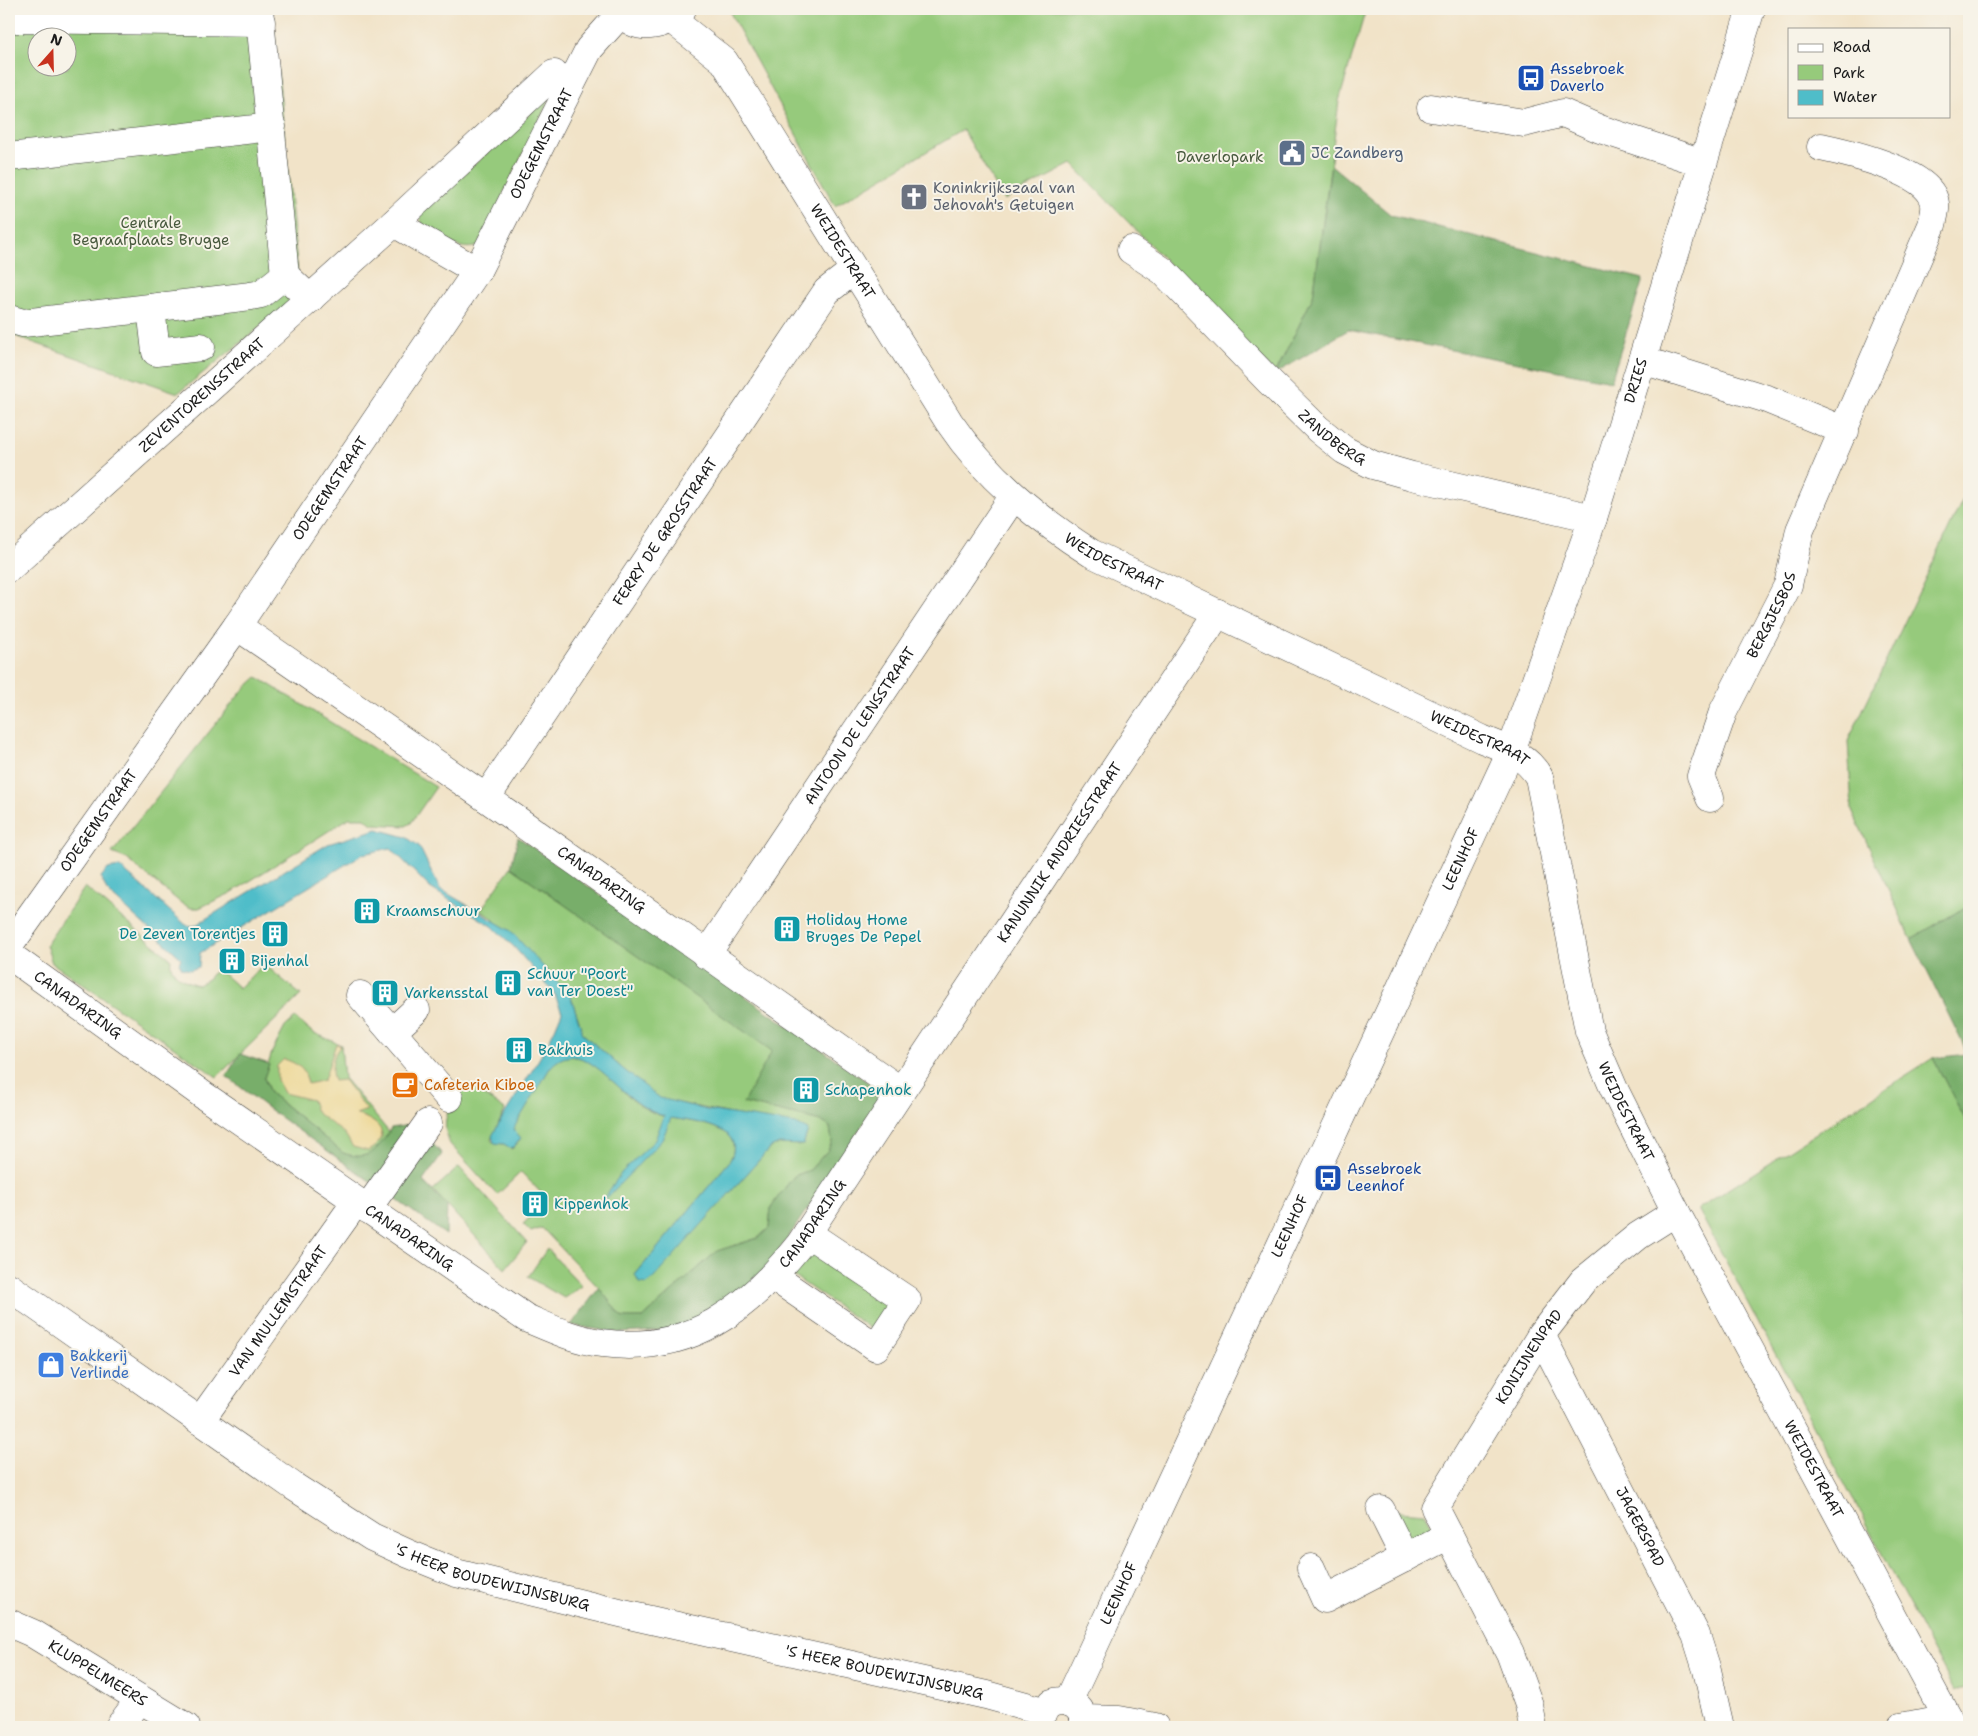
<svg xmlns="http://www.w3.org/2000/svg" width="1978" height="1736" viewBox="0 0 1978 1736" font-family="'Shantell Sans',sans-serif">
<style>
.green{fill:#96ca7b;stroke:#59734c;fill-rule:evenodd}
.forest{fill:#78ae6b;stroke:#4a6544}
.sand{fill:#eeda9e;stroke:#857b5d}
.water{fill:#4fbdc9;stroke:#366c72}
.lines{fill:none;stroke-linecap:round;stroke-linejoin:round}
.minor-casing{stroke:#3c3a36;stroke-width:29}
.minor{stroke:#fff;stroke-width:28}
.labels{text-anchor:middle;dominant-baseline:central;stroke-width:4;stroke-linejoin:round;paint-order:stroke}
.transit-label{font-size:15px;fill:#164399;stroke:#f7f3e8;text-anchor:start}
.street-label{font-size:15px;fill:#1c1c1c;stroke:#f7f3e8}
.service-label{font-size:15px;fill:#4e5e75;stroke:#f7f3e8;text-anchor:start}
.park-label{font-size:15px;fill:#47593d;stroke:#f7f3e8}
.worship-label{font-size:15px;fill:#5b616d;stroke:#f7f3e8;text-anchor:start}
.culture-label{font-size:15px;fill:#0d838f;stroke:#f7f3e8;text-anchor:start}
.food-label{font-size:15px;fill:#c56008;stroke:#f7f3e8;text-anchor:start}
.shop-label{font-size:15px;fill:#366cbe;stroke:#f7f3e8;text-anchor:start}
</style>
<rect width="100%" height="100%" fill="#f7f3e8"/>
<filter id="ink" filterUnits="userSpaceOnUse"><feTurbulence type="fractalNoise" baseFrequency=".02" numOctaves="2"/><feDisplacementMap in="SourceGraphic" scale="10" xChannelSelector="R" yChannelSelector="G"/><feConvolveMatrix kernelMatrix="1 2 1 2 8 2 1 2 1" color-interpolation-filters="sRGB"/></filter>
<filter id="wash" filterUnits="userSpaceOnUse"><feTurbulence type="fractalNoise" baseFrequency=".0096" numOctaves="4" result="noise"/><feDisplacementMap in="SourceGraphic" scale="20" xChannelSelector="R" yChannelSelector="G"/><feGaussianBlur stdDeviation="1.12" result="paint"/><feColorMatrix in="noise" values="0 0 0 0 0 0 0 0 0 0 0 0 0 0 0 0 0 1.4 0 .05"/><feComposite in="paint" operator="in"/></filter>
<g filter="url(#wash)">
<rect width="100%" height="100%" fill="#f1e3c8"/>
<path class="green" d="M 9,9 L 272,9 L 300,295 L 178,393 L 9,334 ZM 38,38 L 68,38 L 68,68 L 38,68 Z
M 728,9 L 1366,9 L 1339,101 L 1313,297 L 1275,374 L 1072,164 L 1004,200 L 963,130 L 835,206 Z
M 553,92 L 478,246 C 458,253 439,236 423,226 L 419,215 Z
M 1963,499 L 1969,509 L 1969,905 L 1911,939 L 1852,810 L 1848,741 Z
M 257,677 L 436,787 L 411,823 L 406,826 L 372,824 L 365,818 L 349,818 L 231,893 L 199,908 L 191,908 L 181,903 L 127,859 L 112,853 L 242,691 Z
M 511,867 L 773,1051 L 744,1103 L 821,1121 L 830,1127 L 832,1142 L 828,1150 L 810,1170 L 794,1176 L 771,1207 L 769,1228 L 758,1238 L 717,1251 L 643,1318 L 623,1318 L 599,1288 L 542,1228 L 531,1232 L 523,1224 L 548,1200 L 521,1172 L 497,1195 L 449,1143 C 439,1114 452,1104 469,1084 L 505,1110 L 491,1140 L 494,1143 L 504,1144 L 512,1149 L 519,1141 L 513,1130 C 519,1114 531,1098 541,1084 C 545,1076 549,1067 556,1061 C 563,1055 576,1055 585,1060 C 613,1074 630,1107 662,1116 C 684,1122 751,1123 729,1162 L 635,1275 L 647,1284 L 770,1148 L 779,1144 L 803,1145 L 808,1130 L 660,1099 L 623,1069 L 583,1034 L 571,997 L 491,917 L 480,911 Z
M 85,887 L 171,959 C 168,974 186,982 198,985 L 209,978 L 217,968 L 239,988 L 264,964 L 301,995 L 217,1077 L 52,963 L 46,945 Z
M 295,1018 L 312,1032 L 341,1045 L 344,1078 L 393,1137 L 387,1149 L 357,1158 L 343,1153 L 270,1093 L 264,1078 L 272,1052 L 285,1027 Z
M 1933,1058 L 1969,1127 L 1969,1684 L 1955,1691 L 1698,1209 Z
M 459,1167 L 527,1242 L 505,1269 L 433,1190 Z
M 547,1249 L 582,1286 L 564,1298 L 528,1277 Z
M 809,1249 L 888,1303 L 880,1324 L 871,1329 L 792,1275 Z
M 1387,1510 L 1425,1513 L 1436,1533 L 1409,1547 Z"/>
<path class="forest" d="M 1331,165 L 1391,215 L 1643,279 L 1611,381 L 1348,330 L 1275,374 L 1313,297 Z
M 518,837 L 875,1087 L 878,1102 L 772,1262 L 731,1302 L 678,1330 L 619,1333 L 571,1325 L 599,1288 L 623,1318 L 643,1318 L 717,1251 L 758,1238 L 769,1228 L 771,1207 L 778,1197 L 794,1176 L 810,1170 L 828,1150 L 832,1142 L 830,1127 L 821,1121 L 743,1103 L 772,1051 L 511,867 Z
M 1969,905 L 1969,1127 L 1933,1058 L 1968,1054 L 1911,939 Z
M 240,1054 L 269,1064 L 264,1078 L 270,1093 L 343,1153 C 369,1162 378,1150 391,1128 L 415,1124 L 442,1154 L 423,1181 L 447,1206 L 446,1235 L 274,1113 L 226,1076 Z"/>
<path class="sand" d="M 336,1044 L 339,1044 L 340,1047 C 332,1054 330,1072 334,1081 L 344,1080 L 367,1110 L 356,1114 C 378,1121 395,1135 368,1151 L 353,1147 L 345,1134 L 316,1112 L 312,1100 L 284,1093 L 277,1080 L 277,1066 L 284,1059 C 298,1064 305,1068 308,1084 L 324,1080 Z"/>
<path class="water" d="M 377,829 L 406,837 L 419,846 L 440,889 L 511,931 L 571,997 L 583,1034 L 623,1069 L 660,1098 L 707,1110 L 796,1124 L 808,1130 L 803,1145 L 779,1144 L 770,1148 L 652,1280 L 647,1284 L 639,1283 L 635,1275 L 729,1162 C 750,1126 693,1122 671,1118 L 662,1140 L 598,1207 L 622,1172 L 655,1140 L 664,1116 C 631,1107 613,1075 585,1060 C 571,1053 559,1057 550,1068 L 515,1126 L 514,1130 L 521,1138 L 514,1147 L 510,1148 L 504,1144 L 494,1143 L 492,1136 C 514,1095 546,1056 562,1012 L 554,993 L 514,947 L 492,926 L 430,888 L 391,848 L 363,854 L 200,953 L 199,967 L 190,970 L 182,968 L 179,963 L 181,958 L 107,891 L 101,877 L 108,869 L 120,867 L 186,925 L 194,926 L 328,844 Z"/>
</g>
<g filter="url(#ink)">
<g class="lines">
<defs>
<g id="minor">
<path d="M 259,9 L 285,275"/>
<path d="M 619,9 C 633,34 667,27 682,9"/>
<path d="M 9,19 L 261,22"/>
<path id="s1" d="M 671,19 L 724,61 L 949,422 C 986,477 1035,517 1091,553 L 1482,739 C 1505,748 1526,755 1539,777 L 1589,1031 L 1614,1089 L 1676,1212 L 1952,1727"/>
<path d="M 1431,108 L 1524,123 L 1563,113 L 1600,129 L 1703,163"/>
<path d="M 9,157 L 272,127"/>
<path d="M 394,223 L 477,271"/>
<path id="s2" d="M 1131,250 L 1163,271 L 1269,381 L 1318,429 L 1344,450 L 1373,465 L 1412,476 L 1593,518"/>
<path d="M 151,308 L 156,352 L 201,347"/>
<path d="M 9,319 L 23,323 L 251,296 L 261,294 L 285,275 L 310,299"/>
<path d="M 1642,360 L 1767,399 L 1845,431"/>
<path id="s3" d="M 9,568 L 394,223 L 554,74"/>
<path id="s4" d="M 237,626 L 486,798 L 901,1091"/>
<path id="s5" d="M 486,798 L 827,291 L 853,271"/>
<path id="s6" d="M 1710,798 L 1701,776 L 1723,712 L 1788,585 L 1800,530 L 1932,225 C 1934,215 1938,205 1932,195 C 1918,169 1849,153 1821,147"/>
<path id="s7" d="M 9,946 L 237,626 L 477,271 L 589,49 L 621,13"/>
<path id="s8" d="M 9,955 L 203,1095 L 526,1318 C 550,1328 575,1340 602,1343 C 690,1355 748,1309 800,1244 L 1218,613"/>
<path id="s9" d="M 706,955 L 1013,497"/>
<path d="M 360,995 L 449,1098"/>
<path d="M 392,1032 L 416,1010"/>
<path d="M 367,1209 L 428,1123"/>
<path d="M 774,1277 L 876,1347 L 907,1300 L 807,1233"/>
<path id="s10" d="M 9,1287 L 293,1486 L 372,1537 L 409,1554 L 456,1573 L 624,1614 L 986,1695 L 1044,1711"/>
<path id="s11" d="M 1541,1335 L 1696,1635 L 1707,1670 L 1720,1727"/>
<path id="s12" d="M 200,1421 L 356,1202"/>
<path d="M 1381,1510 L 1405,1558"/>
<path d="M 1311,1568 L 1325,1599 L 1449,1535"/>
<path id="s13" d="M 9,1623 L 32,1633 L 186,1727"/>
<path id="s14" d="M 1068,1702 L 1511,751 L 1593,518 L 1751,9"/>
<path d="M 1052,1703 C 1069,1696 1087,1709 1083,1727"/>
<path d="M 1083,1719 L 1119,1720 L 1155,1727"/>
<path d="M 119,1727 L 140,1699"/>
<path id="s15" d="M 1533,1727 L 1529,1705 L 1510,1653 L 1435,1508 L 1541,1335 L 1583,1281 L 1638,1236 L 1676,1212"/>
<path d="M 1901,1727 L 1947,1718"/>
</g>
</defs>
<use href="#minor" class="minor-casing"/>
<use href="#minor" class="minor"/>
</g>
</g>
<defs>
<symbol id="bus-square" viewBox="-11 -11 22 22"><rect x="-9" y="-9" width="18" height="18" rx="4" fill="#1a4fb4" stroke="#f7f3e8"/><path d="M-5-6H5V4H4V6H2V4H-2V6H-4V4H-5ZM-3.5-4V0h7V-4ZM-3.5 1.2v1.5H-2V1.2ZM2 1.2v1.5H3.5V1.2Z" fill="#fff"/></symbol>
<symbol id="civic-square" viewBox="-11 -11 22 22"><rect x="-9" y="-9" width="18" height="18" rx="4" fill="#5c6f8a" stroke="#f7f3e8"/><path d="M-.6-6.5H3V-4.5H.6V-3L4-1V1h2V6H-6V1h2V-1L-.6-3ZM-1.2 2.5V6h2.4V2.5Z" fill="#fff"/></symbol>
<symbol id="church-square" viewBox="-11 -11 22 22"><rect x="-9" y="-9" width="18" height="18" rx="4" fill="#6b7280" stroke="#f7f3e8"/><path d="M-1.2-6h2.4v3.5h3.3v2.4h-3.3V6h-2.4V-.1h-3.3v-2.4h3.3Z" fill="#fff"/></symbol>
<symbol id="building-square" viewBox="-11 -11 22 22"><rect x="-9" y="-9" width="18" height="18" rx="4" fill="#0f9aa8" stroke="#f7f3e8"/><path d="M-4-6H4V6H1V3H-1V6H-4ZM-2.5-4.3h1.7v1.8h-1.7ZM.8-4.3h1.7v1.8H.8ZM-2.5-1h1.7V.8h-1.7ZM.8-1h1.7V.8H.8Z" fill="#fff"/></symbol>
<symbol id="cafe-square" viewBox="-11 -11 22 22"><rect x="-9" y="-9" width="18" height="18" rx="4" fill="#e8710a" stroke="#f7f3e8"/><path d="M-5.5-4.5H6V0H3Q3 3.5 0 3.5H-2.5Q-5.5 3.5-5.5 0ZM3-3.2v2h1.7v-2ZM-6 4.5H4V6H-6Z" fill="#fff"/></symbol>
<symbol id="shop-square" viewBox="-11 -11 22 22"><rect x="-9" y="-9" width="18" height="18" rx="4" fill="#3f7fe0" stroke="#f7f3e8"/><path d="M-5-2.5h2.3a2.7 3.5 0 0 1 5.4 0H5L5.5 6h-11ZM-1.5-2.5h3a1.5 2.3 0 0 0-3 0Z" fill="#fff"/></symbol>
</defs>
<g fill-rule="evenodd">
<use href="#bus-square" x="1515" y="62" width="32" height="32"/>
<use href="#civic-square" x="1276" y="137" width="32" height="32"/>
<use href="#church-square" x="898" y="181" width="32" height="32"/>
<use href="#building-square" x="351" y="895" width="32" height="32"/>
<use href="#building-square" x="771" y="913" width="32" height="32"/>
<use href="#building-square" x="259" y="918" width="32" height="32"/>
<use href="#building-square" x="216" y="945" width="32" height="32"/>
<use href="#building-square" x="492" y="967" width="32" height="32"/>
<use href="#building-square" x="369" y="977" width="32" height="32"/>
<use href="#building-square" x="503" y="1034" width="32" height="32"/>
<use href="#cafe-square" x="389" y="1069" width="32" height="32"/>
<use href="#building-square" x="790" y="1074" width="32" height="32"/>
<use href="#bus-square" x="1312" y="1162" width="32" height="32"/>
<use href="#building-square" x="519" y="1188" width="32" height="32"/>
<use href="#shop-square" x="35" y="1349" width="32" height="32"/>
</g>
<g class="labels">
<g class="transit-label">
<text x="1550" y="69">Assebroek<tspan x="1550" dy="17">Daverlo</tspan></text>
<text x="1347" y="1169">Assebroek<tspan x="1347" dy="17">Leenhof</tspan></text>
</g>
<g class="street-label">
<text stroke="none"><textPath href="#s7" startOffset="964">ODEGEMSTRAAT</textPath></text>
<text stroke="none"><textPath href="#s1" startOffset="292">WEIDESTRAAT</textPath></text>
<text stroke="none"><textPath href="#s14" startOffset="1440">DRIES</textPath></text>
<text stroke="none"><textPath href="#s3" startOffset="259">ZEVENTORENSSTRAAT</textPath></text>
<text stroke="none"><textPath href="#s2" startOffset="276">ZANDBERG</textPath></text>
<text stroke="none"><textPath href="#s7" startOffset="559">ODEGEMSTRAAT</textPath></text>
<text stroke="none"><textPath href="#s5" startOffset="321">FERRY DE GROSSTRAAT</textPath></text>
<text stroke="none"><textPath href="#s1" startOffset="712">WEIDESTRAAT</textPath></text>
<text stroke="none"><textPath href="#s6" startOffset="200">BERGJESBOS</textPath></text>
<text stroke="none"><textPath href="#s9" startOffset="276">ANTOON DE LENSSTRAAT</textPath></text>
<text stroke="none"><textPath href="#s1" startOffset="1118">WEIDESTRAAT</textPath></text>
<text stroke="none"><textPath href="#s7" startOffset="154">ODEGEMSTRAAT</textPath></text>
<text stroke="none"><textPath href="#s8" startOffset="1415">KANUNNIK ANDRIESSTRAAT</textPath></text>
<text stroke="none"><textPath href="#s14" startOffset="930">LEENHOF</textPath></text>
<text stroke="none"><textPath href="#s4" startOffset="444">CANADARING</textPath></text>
<text stroke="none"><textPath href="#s8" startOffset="85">CANADARING</textPath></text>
<text stroke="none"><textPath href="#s1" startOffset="1538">WEIDESTRAAT</textPath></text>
<text stroke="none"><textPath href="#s8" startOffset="969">CANADARING</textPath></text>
<text stroke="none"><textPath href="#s14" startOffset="525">LEENHOF</textPath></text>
<text stroke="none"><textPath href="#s8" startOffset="490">CANADARING</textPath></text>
<text stroke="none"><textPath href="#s12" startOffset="135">VAN MULLEMSTRAAT</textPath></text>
<text stroke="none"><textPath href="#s15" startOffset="419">KONIJNENPAD</textPath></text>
<text stroke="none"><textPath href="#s1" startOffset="1942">WEIDESTRAAT</textPath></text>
<text stroke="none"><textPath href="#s11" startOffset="216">JAGERSPAD</textPath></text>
<text stroke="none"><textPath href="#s10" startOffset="568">'S HEER BOUDEWIJNSBURG</textPath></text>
<text stroke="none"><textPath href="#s14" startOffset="120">LEENHOF</textPath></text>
<text stroke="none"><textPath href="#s10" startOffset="972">'S HEER BOUDEWIJNSBURG</textPath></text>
<text stroke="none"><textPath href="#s13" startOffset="102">KLUPPELMEERS</textPath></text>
</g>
<g class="service-label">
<text x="1311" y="153">JC Zandberg</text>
</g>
<g class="park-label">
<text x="1220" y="157">Daverlopark</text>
<text x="151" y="223">Centrale<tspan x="151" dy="17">Begraafplaats Brugge</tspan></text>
</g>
<g class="worship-label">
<text x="933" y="188">Koninkrijkszaal van<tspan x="933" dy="17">Jehovah's Getuigen</tspan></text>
</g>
<g class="culture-label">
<text x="386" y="911">Kraamschuur</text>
<text x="806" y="920">Holiday Home<tspan x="806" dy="17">Bruges De Pepel</tspan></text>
<text x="256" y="934" text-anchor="end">De Zeven Torentjes</text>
<text x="251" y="961">Bijenhal</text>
<text x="527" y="974">Schuur "Poort<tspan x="527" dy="17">van Ter Doest"</tspan></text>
<text x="404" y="993">Varkensstal</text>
<text x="538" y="1050">Bakhuis</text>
<text x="825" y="1090">Schapenhok</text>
<text x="554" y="1204">Kippenhok</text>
</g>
<g class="food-label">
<text x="424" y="1085">Cafeteria Kiboe</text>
</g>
<g class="shop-label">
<text x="70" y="1356">Bakkerij<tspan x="70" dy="17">Verlinde</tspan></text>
</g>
</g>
<rect width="1978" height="1736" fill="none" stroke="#f7f3e8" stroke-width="30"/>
<rect x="1788" y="28" width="162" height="90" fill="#f7f3e8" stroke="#9f9d96"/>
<rect x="1798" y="44" width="25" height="8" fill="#ffffff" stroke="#9f9d96"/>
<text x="1833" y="52" font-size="15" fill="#1c1c1c">Road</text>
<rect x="1798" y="65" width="25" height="15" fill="#96ca7b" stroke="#9f9d96"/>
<text x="1833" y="78" font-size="15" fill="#1c1c1c">Park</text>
<rect x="1798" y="90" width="25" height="15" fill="#4fbdc9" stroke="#9f9d96"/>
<text x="1833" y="102" font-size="15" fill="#1c1c1c">Water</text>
<g transform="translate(52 52) rotate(20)"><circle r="24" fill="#f7f3e8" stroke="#9f9d96"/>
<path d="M0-4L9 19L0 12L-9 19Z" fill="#c8321e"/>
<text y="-8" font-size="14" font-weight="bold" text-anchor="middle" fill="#1c1c1c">N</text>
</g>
</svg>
